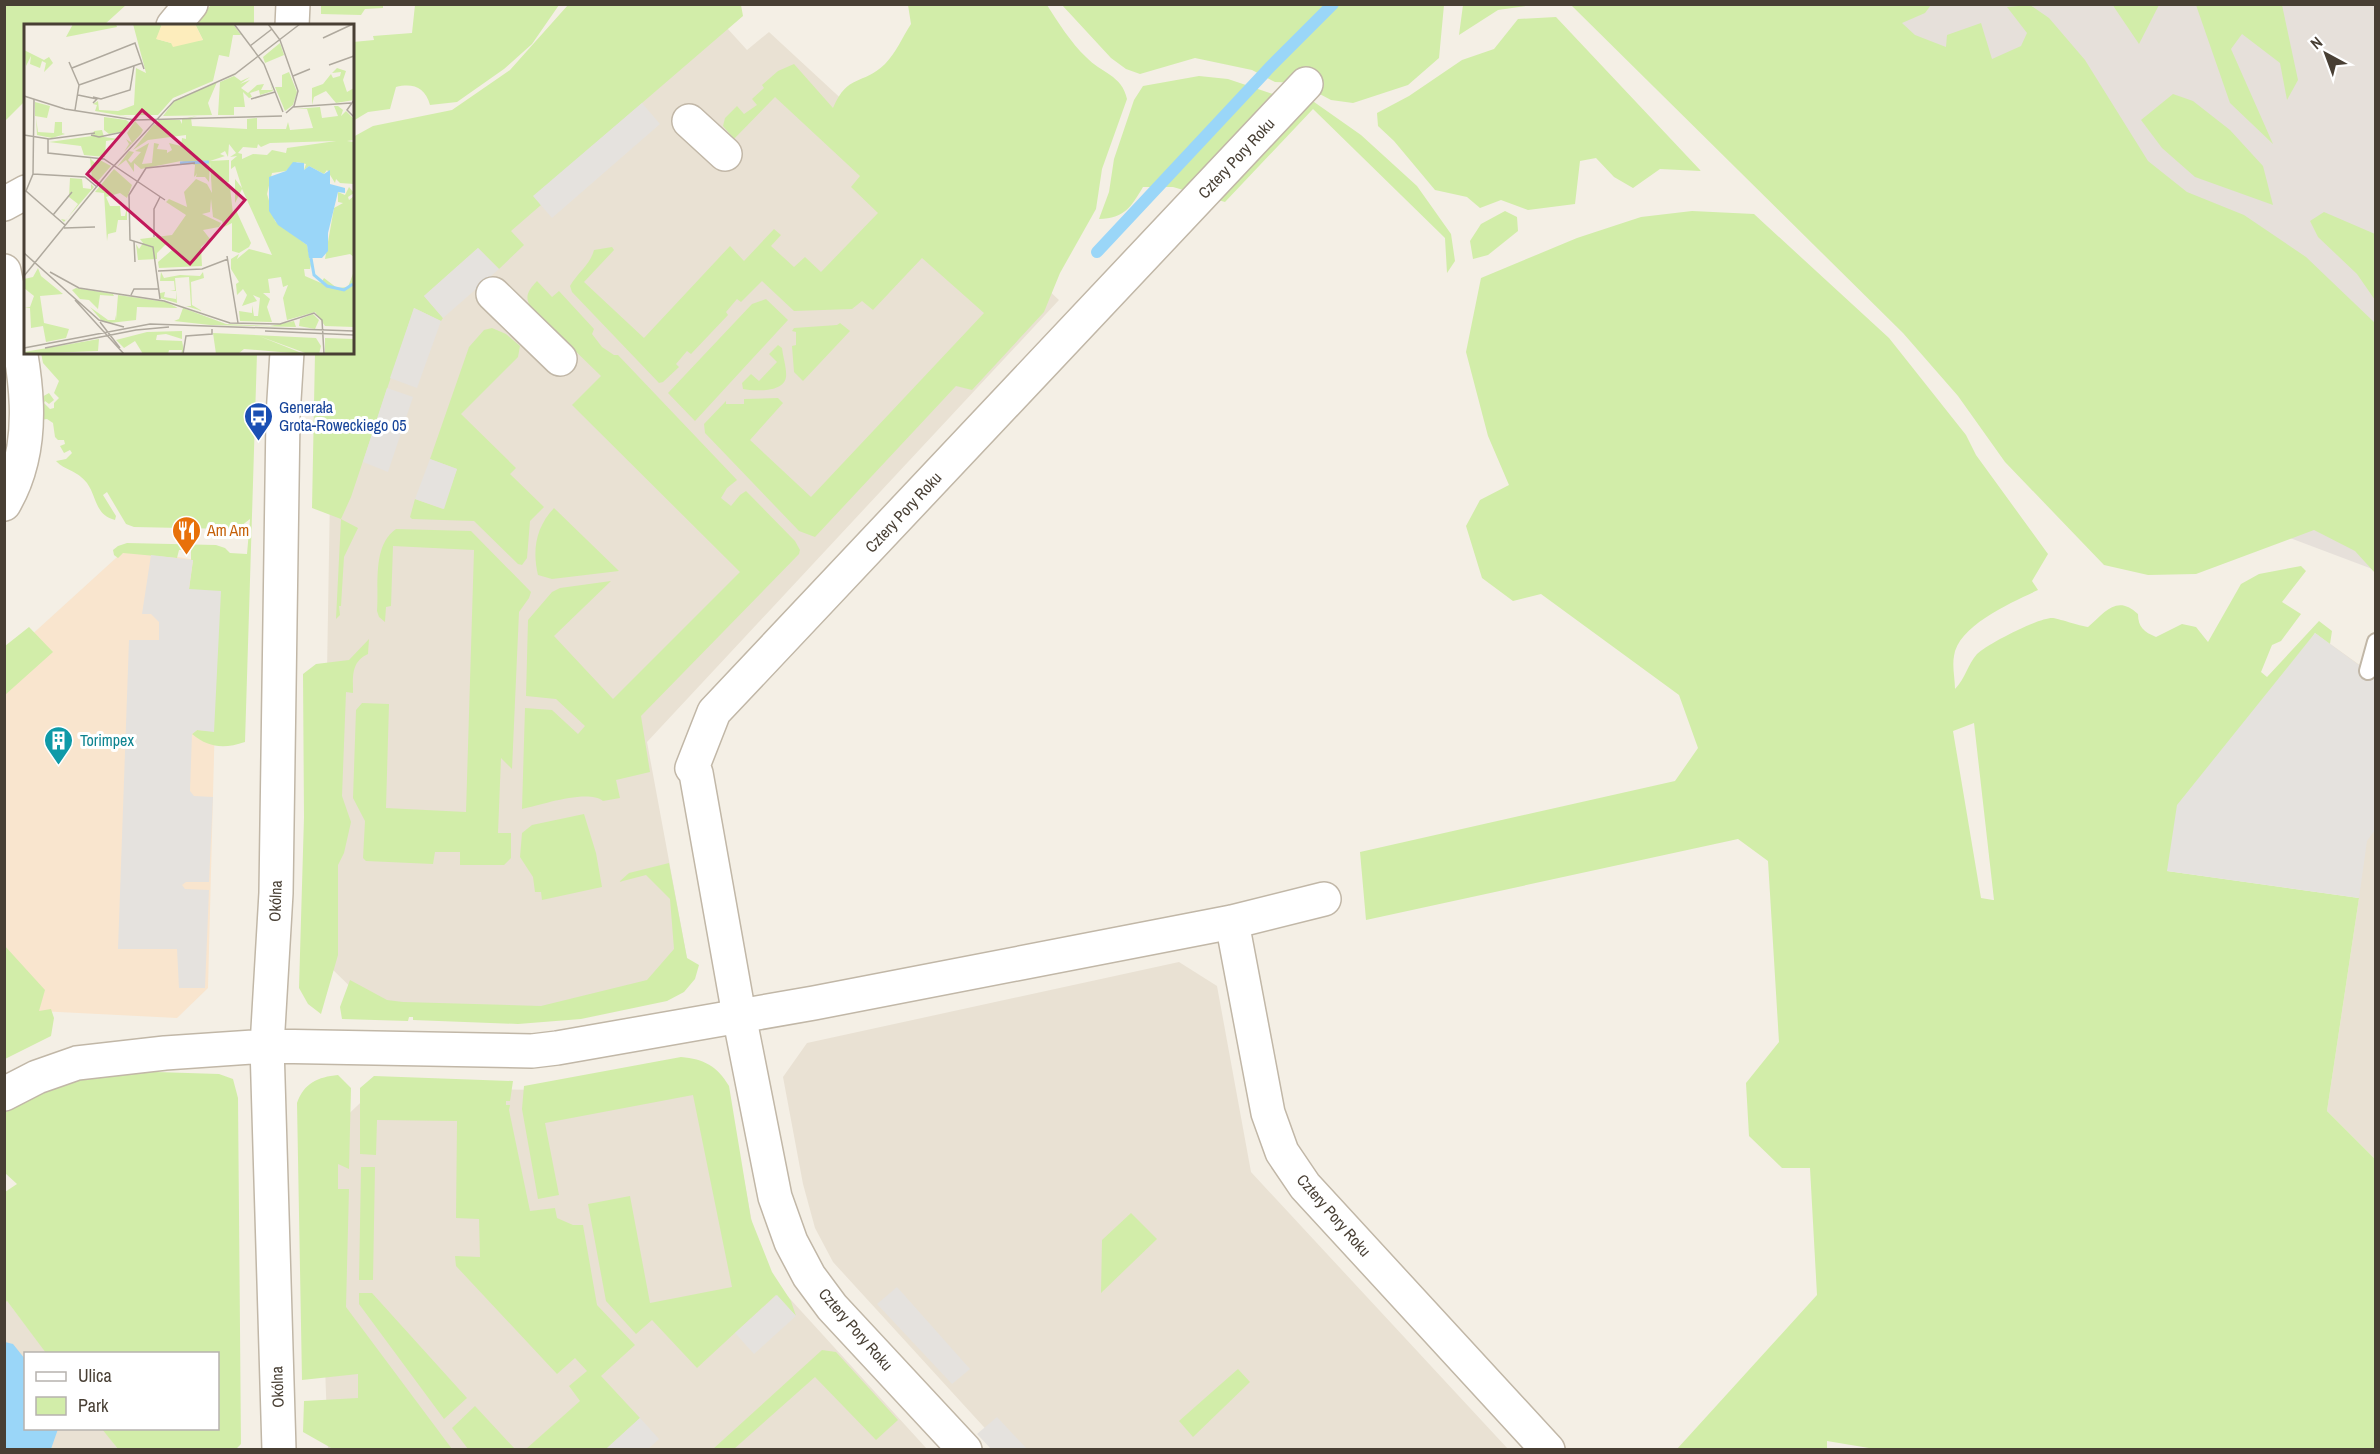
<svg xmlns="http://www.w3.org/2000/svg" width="2380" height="1454" viewBox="0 0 2380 1454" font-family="'Archivo Narrow',sans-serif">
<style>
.residential{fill:#e9e1d3}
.commercial{fill:#f9e5ce}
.industrial{fill:#e6e0da}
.green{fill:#d2eda9;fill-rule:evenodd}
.parking{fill:#e5e2de}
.water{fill:#9ad6f8}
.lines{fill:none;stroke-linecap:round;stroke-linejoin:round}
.stream{stroke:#9ad6f8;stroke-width:12}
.lane-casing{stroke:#c1b7a7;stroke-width:20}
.street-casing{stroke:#c1b7a7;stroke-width:36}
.lane{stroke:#fff;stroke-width:16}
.street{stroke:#fff;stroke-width:33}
.labels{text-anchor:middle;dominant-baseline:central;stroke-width:6;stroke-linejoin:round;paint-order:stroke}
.street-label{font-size:16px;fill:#483f34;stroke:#fff}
.transit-label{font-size:16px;fill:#164399;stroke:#fff;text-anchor:start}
.food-label{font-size:16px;fill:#c56008;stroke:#fff;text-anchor:start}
.culture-label{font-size:16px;fill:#0d838f;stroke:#fff;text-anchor:start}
.inset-river{fill:none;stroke:#9ad6f8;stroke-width:3}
.inset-road{fill:none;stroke:#afa99e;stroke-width:1.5}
.view{fill:#c2185b;fill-opacity:0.15;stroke:#c2185b;stroke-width:3}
.inset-edge{fill:none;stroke:#483f34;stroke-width:3}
</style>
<rect width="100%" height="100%" fill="#f4efe5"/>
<path class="residential" d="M 727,28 L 747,50 L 769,32 L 1059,300 L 647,742 L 687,958 L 662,991 L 546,1016 L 376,1012 L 326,963 L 323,911 L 331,435 L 382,326 Z
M 2315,633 L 2375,676 L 2375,1159 L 2327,1111 L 2359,898 Z
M 1179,962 L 1217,986 L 1251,1172 L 1508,1449 L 1004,1449 L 833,1262 L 815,1228 L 803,1184 L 783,1077 L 807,1043 Z
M 726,1082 L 760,1266 L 927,1449 L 328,1449 L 317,1144 L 377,1087 L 542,1090 Z
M 7,1301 L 47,1353 L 26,1354 L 26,1428 L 103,1429 L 118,1449 L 5,1449 L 4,1303 Z"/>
<path class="commercial" d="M 127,548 L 219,564 L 208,988 L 177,1018 L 39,1011 L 5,974 L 5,659 Z"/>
<path class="industrial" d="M 1731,5 L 2375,5 L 2375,570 L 2216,510 Z"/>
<path class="green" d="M 4,5 L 5,4 L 126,5 L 104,25 L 26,26 L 25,101 L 5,121 Z
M 211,5 L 254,5 L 254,25 L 191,26 Z
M 321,5 L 321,4 L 383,5 L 383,8 L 365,9 L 361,15 L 321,14 Z
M 415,5 L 415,4 L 559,5 L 532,44 L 504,69 L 457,102 L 430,105 C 425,87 413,83 396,87 L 390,109 L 368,112 L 353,121 L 353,42 L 374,40 L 373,36 L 412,33 Z
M 568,5 L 741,5 L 743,16 L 534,196 L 541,205 L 511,231 L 524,245 L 499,269 L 478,248 L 424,296 L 443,318 L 441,321 L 414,308 L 351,497 L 341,519 L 358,528 L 344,557 L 341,606 L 339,606 L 340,615 L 336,619 L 341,519 L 312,508 L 315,353 L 352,352 L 353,137 L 373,126 L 452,110 L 510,70 Z
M 908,5 L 1047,5 C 1057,21 1072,44 1086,57 C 1101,73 1122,75 1127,99 L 1102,169 L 1096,209 L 1060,273 L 1044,312 L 972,390 L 956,386 L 815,537 L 799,531 L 705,433 L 704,424 L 726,401 L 726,404 L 744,404 L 744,399 L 778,398 L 783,403 L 750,440 L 811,497 L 984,313 L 922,258 L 873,310 L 862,301 L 852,309 L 794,311 L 762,281 L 741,302 L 737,299 L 726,312 L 728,315 L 691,354 L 687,351 L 676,364 L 679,367 L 663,382 L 659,383 L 572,292 L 570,286 C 578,272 590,265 594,250 L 612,247 L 614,250 L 584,282 L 644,338 L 730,246 L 744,261 L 774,229 L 781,235 L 771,246 L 794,267 L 805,257 L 821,272 L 878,213 L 851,187 L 860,176 L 775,97 L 734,139 L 723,126 L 725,118 L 737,106 L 744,114 L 757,105 L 752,99 L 764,88 L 762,85 L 778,71 L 794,64 L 833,108 C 848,73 862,86 885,64 C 896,53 903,36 911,24 Z
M 1062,5 L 1444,5 L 1439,58 L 1408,85 L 1353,103 L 1331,100 L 1299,83 L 1275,82 L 1252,70 L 1195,58 L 1140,74 L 1126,69 L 1111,58 Z
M 1463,5 L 1463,4 L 1532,5 L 1498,10 L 1459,35 Z
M 1571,5 L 1931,5 L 1925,13 L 1902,23 L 1915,35 L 1946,47 L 1947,35 L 1981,23 L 1992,59 L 2021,46 L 2027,33 L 2007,7 L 2030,5 L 2049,18 L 2085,60 L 2148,161 L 2187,192 L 2244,215 L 2306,257 L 2375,323 L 2375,573 L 2355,551 L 2314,530 L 2196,574 L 2148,575 L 2104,565 L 2005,462 L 1958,396 L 1903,333 Z
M 2113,5 L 2159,5 L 2139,44 L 2114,7 Z
M 2196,5 L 2282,5 L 2298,80 L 2287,100 L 2280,63 L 2242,34 L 2231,49 L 2273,144 L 2230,103 Z
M 1556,17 L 1701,171 L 1660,169 L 1633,188 L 1614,177 L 1596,158 L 1580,161 L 1575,204 L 1528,210 L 1501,200 L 1480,208 L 1467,197 L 1435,190 L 1394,141 L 1378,126 L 1377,113 L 1409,96 L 1462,60 L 1494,49 L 1518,19 Z
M 1199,76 L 1228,79 L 1282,97 L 1307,97 L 1361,135 L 1417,186 L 1451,234 L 1455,261 L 1447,273 L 1445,238 L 1313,109 L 1225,202 L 1173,187 L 1143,187 C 1131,207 1125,218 1099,219 L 1109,192 L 1114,159 L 1134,100 L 1143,86 Z
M 2173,94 L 2193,101 L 2230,130 L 2263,166 L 2273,205 L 2195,177 L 2162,148 L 2141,120 Z
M 1505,211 L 1517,217 L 1518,231 L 1488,255 L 1473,259 L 1470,241 L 1481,224 Z
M 1692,211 L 1754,214 L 1889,338 L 1966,435 L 1976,455 L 2048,554 L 2032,581 L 2038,590 C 2013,602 1958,625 1954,656 C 1952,666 1955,679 1955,689 C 1965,679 1968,664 1977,654 C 1987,644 2038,618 2052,618 C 2057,618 2080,626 2088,627 C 2105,612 2117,594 2138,614 C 2138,627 2144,632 2156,637 L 2182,624 L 2196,627 L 2208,642 L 2241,584 L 2259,574 L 2301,566 L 2306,571 L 2282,602 L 2301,614 L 2281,641 L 2272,645 L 2261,672 L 2267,677 L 2319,621 L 2332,631 L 2330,644 L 2315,633 L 2167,871 L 2359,898 L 2327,1111 L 2375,1159 L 2375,1449 L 1881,1450 L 1827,1441 L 1827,1449 L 1677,1449 L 1817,1295 L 1810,1168 L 1782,1168 L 1749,1136 L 1746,1083 L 1779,1042 L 1768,861 L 1738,839 L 1366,920 L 1360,852 L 1675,781 L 1698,748 L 1679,695 L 1541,594 L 1513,601 L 1482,578 L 1466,526 L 1480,500 L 1509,485 L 1488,436 L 1466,352 L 1481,278 L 1577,238 L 1641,217 ZM 1974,723 L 1994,900 L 1993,900 L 1981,898 L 1953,731 Z
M 2324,212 L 2375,234 L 2375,300 L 2357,274 L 2318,237 L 2310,221 Z
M 537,281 L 552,297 L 559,291 L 594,329 L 592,334 L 602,347 L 614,355 L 618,355 L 737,480 L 727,488 L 721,498 L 731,506 L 740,495 L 746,491 L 795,541 L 800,550 L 799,554 L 641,716 L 650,772 L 616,780 L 620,798 L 603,801 C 587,789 542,805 522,809 L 525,708 L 552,710 L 578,734 L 585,726 L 556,699 L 526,696 L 528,620 L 552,592 L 560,588 L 611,581 L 554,636 L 613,699 L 740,572 L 572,405 L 601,376 L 531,308 C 524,296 528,291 537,281 Z
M 766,299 L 788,320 L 695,421 L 668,393 L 752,304 Z
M 840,323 L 850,331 L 803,381 L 794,372 L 792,346 L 796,345 L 796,332 L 792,331 L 794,328 L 837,325 Z
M 492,328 L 506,334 L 520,346 L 518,357 L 461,414 L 516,468 L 510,474 L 544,507 L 530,521 L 527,558 L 522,565 L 518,564 L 474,521 L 412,519 L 410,517 L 415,499 L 443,509 L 457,469 L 430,459 L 469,347 L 484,330 Z
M 778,345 L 782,348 C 783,357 787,369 786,377 C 784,393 754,391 743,389 L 742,383 L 751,374 L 759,381 L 777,362 L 769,354 Z
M 41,353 L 257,353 L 245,742 C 224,749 209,748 192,734 L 197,730 L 214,731 L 189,589 L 193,560 L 191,560 L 191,550 L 179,550 L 177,558 L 123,553 L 118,558 L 114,555 L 113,550 L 118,546 L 127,543 L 216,545 L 225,548 L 230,553 L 247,554 L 250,519 L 241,526 L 230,529 L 134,527 L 126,524 L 107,492 L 103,495 L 116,516 L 115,520 C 95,515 97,497 87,483 C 77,470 64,470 56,461 L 66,459 L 72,453 L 70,450 L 64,453 L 60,446 L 65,444 L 64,440 L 58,440 L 55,437 L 53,423 L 47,419 L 40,420 L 40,398 L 49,393 L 54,400 L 49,404 L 45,401 L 44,403 L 50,409 L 54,408 L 54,403 L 59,398 L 54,393 L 59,381 L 43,363 Z
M 554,508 L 619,571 L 552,579 L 538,575 C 532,550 536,527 554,508 Z
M 396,529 L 471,531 L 531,592 L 529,598 L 519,612 L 512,769 L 501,758 L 498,833 L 511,833 L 511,858 L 504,865 L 460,865 L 460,852 L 435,852 L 433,864 L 366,861 L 363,858 L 365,821 L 353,798 L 356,710 L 362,703 L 389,704 L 386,808 L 466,812 L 474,550 L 393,546 L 391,606 L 386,607 L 385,622 L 379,617 L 377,611 C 379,584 372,546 396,529 Z
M 29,627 L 53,652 L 5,695 L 5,646 Z
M 369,639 L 368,654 C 351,662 353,676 353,693 L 346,692 L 342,796 L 351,822 L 344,853 L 338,865 L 338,955 L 321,1014 L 308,1004 L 299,988 L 304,817 L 303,674 L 316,664 L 349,660 Z
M 584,814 L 596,853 L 602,887 L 542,900 L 541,892 L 535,892 L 533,877 L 520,857 L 522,833 L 532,825 Z
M 669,863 L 687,958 L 699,965 L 695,979 L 684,992 L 667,1001 L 581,1019 L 518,1024 L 413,1020 L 413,1017 L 409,1017 L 408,1021 L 342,1019 L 340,1007 L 350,980 L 387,1000 L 403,1002 L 541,1006 L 647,980 L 674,949 L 670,899 L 646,875 L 619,882 L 629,873 Z
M 4,945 L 45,990 L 39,1011 L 51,1009 L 54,1018 L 51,1036 L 5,1059 Z
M 681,1057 C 704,1059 717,1066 729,1086 L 751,1219 L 772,1272 L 791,1301 L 796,1316 L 776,1295 L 697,1368 L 652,1320 L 636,1334 L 606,1301 L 588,1204 L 630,1196 L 650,1303 L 732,1287 L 693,1095 L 545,1123 L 559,1195 L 538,1199 L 522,1109 L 524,1086 Z
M 156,1072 L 219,1074 L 233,1079 L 238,1098 L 241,1444 L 236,1449 L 118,1449 L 102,1429 L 218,1428 L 218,1354 L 46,1353 L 7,1301 L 5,1303 L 5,1192 L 17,1184 L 5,1173 L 6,1112 C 18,1106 31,1098 43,1092 C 78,1076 118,1073 156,1072 Z
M 338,1075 L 351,1088 L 349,1169 L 338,1164 L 338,1189 L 349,1189 L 346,1307 L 452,1449 L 333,1449 L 303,1432 L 304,1401 L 358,1398 L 358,1374 L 302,1380 L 297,1103 C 304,1083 318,1077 338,1075 Z
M 374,1076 L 513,1081 L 510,1101 L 506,1101 L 506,1105 L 510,1105 L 509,1110 L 530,1211 L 555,1208 L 557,1218 L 573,1225 L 583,1225 L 597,1305 L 635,1345 L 601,1376 L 640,1418 L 606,1449 L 526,1449 L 580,1401 L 569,1386 L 587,1371 L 575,1358 L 557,1374 L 456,1266 L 455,1256 L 480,1257 L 479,1219 L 456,1218 L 457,1121 L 377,1120 L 376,1155 L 360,1154 L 360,1088 Z
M 361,1167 L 375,1167 L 373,1280 L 359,1280 Z
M 1131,1213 L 1157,1239 L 1101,1293 L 1102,1240 Z
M 359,1293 L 372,1293 L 467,1398 L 444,1419 L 359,1304 Z
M 822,1350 L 836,1352 L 898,1420 L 876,1440 L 815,1377 L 734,1449 L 713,1449 Z
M 1238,1369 L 1250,1382 L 1193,1437 L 1179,1421 Z
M 475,1406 L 515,1449 L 468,1449 L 452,1428 Z"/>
<path class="parking" d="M 642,103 L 660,124 L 552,218 L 533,196 Z
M 478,248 L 499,269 L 443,318 L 424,296 Z
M 414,308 L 441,321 L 417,388 L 390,378 Z
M 387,388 L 413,397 L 388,472 L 363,462 Z
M 430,459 L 457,469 L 444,509 L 415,499 Z
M 151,555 L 193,560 L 189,589 L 221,591 L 214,732 L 197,730 L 192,734 L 190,791 L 194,796 L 213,797 L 209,882 L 186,882 L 182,885 L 185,889 L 209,890 L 205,988 L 179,988 L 177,949 L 118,949 L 129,640 L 159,640 L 159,622 L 151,614 L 142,614 Z
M 2315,633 L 2375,677 L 2375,830 L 2367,841 L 2359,898 L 2167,871 L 2177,805 Z
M 897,1287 L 970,1369 L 952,1384 L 877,1304 Z
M 777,1295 L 796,1316 L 754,1354 L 735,1333 Z
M 997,1417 L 1027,1449 L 991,1449 L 977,1434 Z
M 640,1418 L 659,1439 L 648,1449 L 606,1449 Z"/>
<path class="water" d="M 5,1342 L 13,1344 L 25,1359 L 26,1428 L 58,1429 L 51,1449 L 5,1449 Z"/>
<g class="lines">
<path class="stream" d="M 1097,252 L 1270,67 L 1333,4"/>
<defs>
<path id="lane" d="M 2368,671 L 2376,642"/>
<path id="street" d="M 173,26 L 191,4
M 292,26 L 293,4
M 689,121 L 725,154
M 4,204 L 26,192
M 4,271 C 19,347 46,433 4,504
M 493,294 L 560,359
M 1232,922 L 1268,1113 L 1282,1152 L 1305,1186 L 1548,1450
M 4,1094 L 37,1077 L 77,1063 L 165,1053 L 267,1046 L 532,1051 L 557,1048 L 814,1003 L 1232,922 L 1324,899
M 279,1450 L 267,1046 L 276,893 L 283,416 L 287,352
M 965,1450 L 832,1307 L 809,1276 L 791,1242 L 775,1197 L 739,1015 L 696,773 L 692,768 L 714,712 L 1306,84"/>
</defs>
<use href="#lane" class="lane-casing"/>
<use href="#street" class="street-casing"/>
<use href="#lane" class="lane"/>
<use href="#street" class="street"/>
</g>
<defs>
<symbol id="bus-pin" viewBox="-11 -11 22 30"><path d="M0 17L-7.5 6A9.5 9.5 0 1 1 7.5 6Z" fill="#1a4fb4" stroke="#fff"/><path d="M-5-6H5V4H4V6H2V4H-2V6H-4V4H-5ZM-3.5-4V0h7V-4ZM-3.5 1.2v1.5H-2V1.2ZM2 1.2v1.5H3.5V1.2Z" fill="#fff"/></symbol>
<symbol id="restaurant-pin" viewBox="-11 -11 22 30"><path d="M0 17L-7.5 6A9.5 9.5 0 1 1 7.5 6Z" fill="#e8710a" stroke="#fff"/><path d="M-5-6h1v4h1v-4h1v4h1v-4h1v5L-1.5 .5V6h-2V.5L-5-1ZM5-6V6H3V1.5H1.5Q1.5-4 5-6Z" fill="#fff"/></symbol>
<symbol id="building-pin" viewBox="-11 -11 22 30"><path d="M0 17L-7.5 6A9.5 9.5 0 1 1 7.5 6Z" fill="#0f9aa8" stroke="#fff"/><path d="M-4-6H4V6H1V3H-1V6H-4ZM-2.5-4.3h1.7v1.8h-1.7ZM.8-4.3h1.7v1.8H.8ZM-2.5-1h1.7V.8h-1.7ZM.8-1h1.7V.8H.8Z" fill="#fff"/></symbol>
</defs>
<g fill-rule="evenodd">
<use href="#bus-pin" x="242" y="400" width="33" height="45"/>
<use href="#restaurant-pin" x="170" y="514" width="33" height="45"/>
<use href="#building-pin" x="42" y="724" width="33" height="45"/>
</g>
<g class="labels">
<g class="street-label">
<text transform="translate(1236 158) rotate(-47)">Cztery Pory Roku</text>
<text transform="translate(903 512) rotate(-47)">Cztery Pory Roku</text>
<text transform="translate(275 901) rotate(-88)">Okólna</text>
<text transform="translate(1334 1215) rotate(49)">Cztery Pory Roku</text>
<text transform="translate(856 1329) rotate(49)">Cztery Pory Roku</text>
<text transform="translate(277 1387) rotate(-92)">Okólna</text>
</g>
<g class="transit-label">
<text x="279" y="407">Generała<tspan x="279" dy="18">Grota-Roweckiego 05</tspan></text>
</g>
<g class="food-label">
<text x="207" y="530">Am Am</text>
</g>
<g class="culture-label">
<text x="80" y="740">Torimpex</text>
</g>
</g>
<g transform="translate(24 24)">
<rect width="330" height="330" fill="#f4efe5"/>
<path d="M 49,0 L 92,0 L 93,3 L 42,13 ZM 109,0 L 138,0 L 133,15 L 147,19 L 179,16 L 171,0 L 209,0 L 217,11 L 209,11 L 205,33 L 195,31 L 189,57 L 149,74 L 134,91 L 96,91 L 111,94 L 71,87 L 73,81 L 69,80 L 74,77 L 75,86 L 94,87 L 110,81 L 112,44 L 122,49 ZM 256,19 L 260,31 L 241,39 L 239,33 ZM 0,26 L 20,36 L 25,33 L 29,39 L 20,48 L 22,39 L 18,37 L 16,44 L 6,40 L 7,32 L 2,42 ZM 313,44 L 322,47 L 319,56 L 323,68 L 330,64 L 330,76 L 312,79 L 302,67 L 290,73 L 288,81 L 288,64 L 299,60 L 307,50 L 309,54 L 316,52 L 317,48 L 308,49 ZM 265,48 L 273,68 L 269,81 L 261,87 L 251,63 L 258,63 L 258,51 ZM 210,52 L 217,57 L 226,53 L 216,60 L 226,56 L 217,64 L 224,69 L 233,61 L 240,60 L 237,66 L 248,66 L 246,58 L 249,67 L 236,71 L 235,66 L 226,69 L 228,73 L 225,74 L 219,68 L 221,83 L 210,83 L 210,91 L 194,91 L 196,58 ZM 193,58 L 184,79 L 188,91 L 139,92 L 151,76 ZM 11,78 L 26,82 L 23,94 L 11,92 ZM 310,82 L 314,82 L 319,86 L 317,92 L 322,87 L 330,95 L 330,116 L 323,117 L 330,118 L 330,160 L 316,159 L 312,155 L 311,159 L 303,146 L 300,150 L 285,142 L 280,146 L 282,140 L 273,138 L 262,147 L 248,149 L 243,170 L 251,197 L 283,221 L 287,240 L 286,245 L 280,245 L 281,252 L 297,259 L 300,254 L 313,264 L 324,263 L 330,247 L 330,303 L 301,302 L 291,288 L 263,296 L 259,274 L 264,261 L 259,263 L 257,253 L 244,255 L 246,269 L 239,269 L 246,275 L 243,283 L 248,298 L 216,297 L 215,287 L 228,289 L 228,281 L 230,292 L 234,292 L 236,274 L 229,271 L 233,277 L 218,282 L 223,271 L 219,265 L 213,271 L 212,260 L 215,258 L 207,245 L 207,235 L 215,230 L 213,235 L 225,225 L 248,231 L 218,165 L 211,179 L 211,155 L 218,164 L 211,142 L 207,145 L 207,137 L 213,132 L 206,133 L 212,129 L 205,120 L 204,133 L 201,127 L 196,130 L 201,132 L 186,137 L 205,136 L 205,158 L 200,160 L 206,163 L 209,190 L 211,184 L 227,219 L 225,223 L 215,229 L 208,227 L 208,199 L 200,203 L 198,197 L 189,193 L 187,175 L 186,188 L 178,190 L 197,199 L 195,203 L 179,206 L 186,215 L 177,223 L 178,242 L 135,244 L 134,238 L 148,226 L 143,219 L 133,229 L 133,235 L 114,236 L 112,220 L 115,225 L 119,219 L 116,215 L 148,211 L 162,191 L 142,178 L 145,175 L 163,183 L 160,168 L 172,155 L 183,160 L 188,169 L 186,138 L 185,158 L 181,153 L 172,153 L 173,149 L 172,151 L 170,153 L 171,141 L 157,137 L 117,145 L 110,139 L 110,148 L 102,136 L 93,143 L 105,127 L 110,128 L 104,136 L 107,139 L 117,128 L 111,127 L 125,119 L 118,140 L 128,139 L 130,119 L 135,120 L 133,125 L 143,126 L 143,129 L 148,126 L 145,119 L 157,122 L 158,114 L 162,115 L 162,111 L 124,116 L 109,126 L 130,100 L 136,102 L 131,99 L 136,95 L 156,96 L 158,100 L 158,95 L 173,92 L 167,94 L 168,102 L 223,105 L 223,95 L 233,94 L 233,105 L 262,105 L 264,98 L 266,106 L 289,104 L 283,85 L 272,85 L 273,91 L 272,85 L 296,83 L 298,94 L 314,92 ZM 312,117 L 263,124 L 262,129 L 248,126 L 243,131 L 229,130 L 218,135 L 218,130 L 214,129 L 219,123 L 233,124 L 234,120 L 237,123 L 246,119 ZM 80,93 L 102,96 L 105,98 L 101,107 L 85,110 L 80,106 ZM 12,94 L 14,108 L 30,109 L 31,98 L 38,98 L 38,109 L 41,110 L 28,114 L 13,111 ZM 111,97 L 119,106 L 117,110 L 100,128 L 105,120 L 102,115 L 108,119 L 103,109 ZM 78,106 L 80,113 L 95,115 L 82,117 L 81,133 L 60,131 L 57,122 L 25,118 L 68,112 L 70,107 ZM 66,134 L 71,139 L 74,135 L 87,142 L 73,158 L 68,155 ZM 90,145 L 108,161 L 103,174 L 96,169 L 82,173 L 86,182 L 96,182 L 97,192 L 101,192 L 103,183 L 103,196 L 94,196 L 92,208 L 84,210 L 83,217 L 80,169 L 71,168 ZM 46,154 L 58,155 L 59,164 L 67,165 L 67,160 L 70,163 L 40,198 L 37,195 L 42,196 L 54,180 L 45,173 ZM 325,163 L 330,169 L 324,173 L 325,176 L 330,172 L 330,233 L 326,230 L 301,235 L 310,184 L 319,179 L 314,178 L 314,168 L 321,171 ZM 14,244 L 17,252 L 39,270 L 16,272 L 20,299 L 45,305 L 42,314 L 22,318 L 19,302 L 7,304 L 6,284 L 0,284 L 6,283 L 10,272 L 0,264 L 0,255 L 9,253 ZM 137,248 L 140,254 L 156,251 L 176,252 L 179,248 L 180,254 L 167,258 L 168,281 L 178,287 L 162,282 L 167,282 L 165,253 L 151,254 L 153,279 L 136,274 L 136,269 L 141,268 L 140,273 L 152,275 L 152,267 L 146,266 L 151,266 L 150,257 L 136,257 ZM 52,264 L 89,270 L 90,272 L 76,271 L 74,285 L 65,276 L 56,275 L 48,266 ZM 94,271 L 142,278 L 154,284 L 113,283 L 112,296 L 86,299 L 79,298 L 66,283 L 84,296 L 91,296 L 91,291 L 92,296 ZM 159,284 L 202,300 L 246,302 L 270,297 L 272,303 L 186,301 L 150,297 L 155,295 ZM 289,290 L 295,296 L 291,305 L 275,302 L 276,295 ZM 158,307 L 158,315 L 142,310 L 133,311 L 132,316 L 158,317 L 160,327 L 157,330 L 158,326 L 145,326 L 144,330 L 119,330 L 111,317 L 100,324 L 92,316 L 123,308 ZM 189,309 L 292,314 L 297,322 L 295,330 L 284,330 L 235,312 L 280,330 L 220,325 L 214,330 L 192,330 ZM 301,314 L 330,315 L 330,330 L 301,330 ZM 75,315 L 74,327 L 0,330 L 0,328 Z" fill="#d2eda9" fill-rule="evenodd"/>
<path d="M 138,0 L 171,0 L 179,16 L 149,23 L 147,19 L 132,15 Z" fill="#fdedbc"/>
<path d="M 269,138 L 280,139 L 280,146 L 285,142 L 300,150 L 306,146 L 306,160 L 321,164 L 321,169 L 314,168 L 304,209 L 304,227 L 298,234 L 285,234 L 283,221 L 254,201 L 245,187 L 245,153 L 262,147 Z" fill="#9ad6f8"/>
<path class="inset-river" d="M 156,139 L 185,138M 287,234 L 290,251 L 303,262 L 320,266 L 329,260"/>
<path class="inset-road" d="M 210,0 L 240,40 L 259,88M 244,0 L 256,16 L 274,67 L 270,82 L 262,89M 299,14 L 329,0M 226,22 L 248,5M 45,38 L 55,61 L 51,86M 305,41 L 330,32M 48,44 L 111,19 L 120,45M 269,52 L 286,45M 55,61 L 118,39M 54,71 L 73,75 L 69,79M 0,72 L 41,85 L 111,96 L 258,92M 69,73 L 77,75 L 106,66 L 110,42M 10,75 L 9,150 L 2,167 L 41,201M 227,75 L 251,68M 330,76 L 323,86 L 330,93M 269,83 L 327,79M 0,111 L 25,115 L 71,109M 67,111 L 75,113 L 99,108 L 109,95M 24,115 L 24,129 L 80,135 L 141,176M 9,150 L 61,153 L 73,163M 29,191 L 48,168M 40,204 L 71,203M 130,213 L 130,185 L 136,173M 110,217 L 111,238M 0,229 L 75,296 L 100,303M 203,232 L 214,299M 134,247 L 178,245 L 204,235M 26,248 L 55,264 L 140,277 L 206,299 L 256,300 L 290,289 L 298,296 L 300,330M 0,252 L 87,145 L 150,77 L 211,50 L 276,0M 107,271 L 110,265 L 135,265M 136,275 L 129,223 L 106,216 L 105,171 L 122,144 L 171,139M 51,276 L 100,330M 76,298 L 96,324M 241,307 L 330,311M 0,324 L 126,300 L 330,307M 21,324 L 112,306 L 145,303M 159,330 L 162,312 L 188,310 L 188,305"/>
<path class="view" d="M 118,86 L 221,176 L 166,240 L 63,150 Z"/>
<rect width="330" height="330" class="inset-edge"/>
</g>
<rect width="2380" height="1454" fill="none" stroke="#483f34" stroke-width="12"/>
<rect x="24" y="1352" width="195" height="78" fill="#ffffff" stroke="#b6b2ae" stroke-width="1.5"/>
<rect x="36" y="1372" width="30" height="9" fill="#ffffff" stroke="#b6b2ae" stroke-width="1.5"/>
<text x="78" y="1382" font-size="18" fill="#483f34">Ulica</text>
<rect x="36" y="1397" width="30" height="18" fill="#d2eda9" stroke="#b6b2ae" stroke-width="1.5"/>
<text x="78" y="1412" font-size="18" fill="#483f34">Park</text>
<g transform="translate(2326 54) rotate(319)" stroke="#ffffff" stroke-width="4.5" paint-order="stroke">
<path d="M0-4.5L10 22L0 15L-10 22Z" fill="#483f34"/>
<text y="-9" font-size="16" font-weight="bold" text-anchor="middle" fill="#483f34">N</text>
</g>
</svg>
